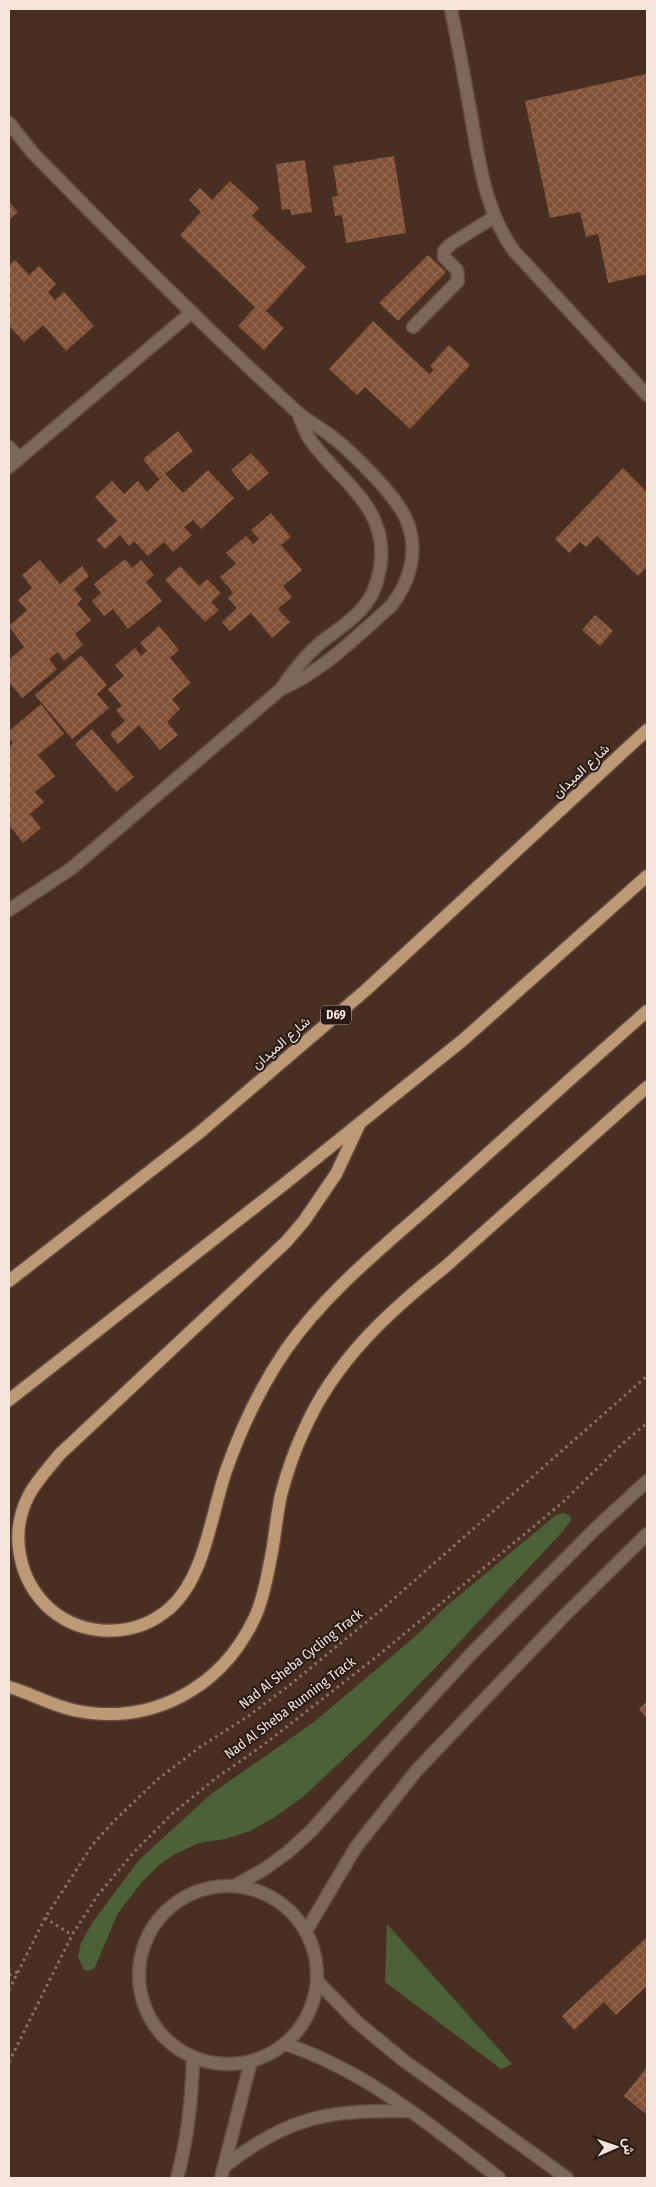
<svg xmlns="http://www.w3.org/2000/svg" width="656" height="2187" viewBox="0 0 656 2187" font-family="'Fira Sans Condensed',Vazirmatn,sans-serif">
<style>
.garden{fill:#4c6138}
.building{fill:url(#building-cross-hatch)}
.lines{fill:none;stroke-linecap:round;stroke-linejoin:round}
.minor-casing{stroke:#654c40;stroke-width:15}
.major-casing{stroke:#654c40;stroke-width:15}
.path{stroke:#897367;stroke-width:3;stroke-dasharray:2.5 4;stroke-linecap:butt}
.minor{stroke:#7b6858;stroke-width:12}
.major{stroke:#be9976;stroke-width:12}
.labels{text-anchor:middle;dominant-baseline:central;stroke-width:4;stroke-linejoin:round;paint-order:stroke}
.shield{fill:#271b15;stroke:#b8a8a0;stroke-width:1}
.shield-label{font-size:12px;font-weight:bold;fill:#f6e5dc}
.street-label{font-size:14px;fill:#f6e5dc;stroke:#271b15}
</style>
<defs>
<pattern id="building-cross-hatch" width="8" height="8" patternUnits="userSpaceOnUse" patternTransform="scale(1.25)"><rect width="8" height="8" fill="#815035"/><path d="M0 0l8 8M0 8l8-8" fill="none" stroke="#936952"/></pattern>
</defs>
<rect width="100%" height="100%" fill="#492f22"/>
<path class="garden" d="M 564,1513 L 570,1516 L 571,1520 L 564,1530 L 438,1665 L 367,1737 L 304,1796 L 275,1817 L 250,1831 L 225,1839 L 199,1843 L 175,1854 L 159,1865 L 142,1882 L 118,1913 L 94,1969 L 87,1971 L 83,1969 L 78,1956 L 81,1943 L 92,1923 L 139,1860 L 211,1794 L 314,1722 L 411,1640 L 449,1604 L 556,1515 Z
M 387,1924 L 512,2064 L 501,2069 L 385,1982 Z"/>
<path class="building" d="M 646,74 L 647,274 L 608,283 L 598,234 L 586,237 L 580,212 L 550,218 L 525,101 Z
M 394,156 L 406,233 L 346,243 L 342,215 L 335,216 L 332,197 L 338,196 L 333,166 Z
M 305,160 L 312,212 L 291,215 L 290,209 L 282,210 L 276,164 Z
M 230,181 L 259,208 L 252,216 L 306,267 L 266,311 L 284,328 L 264,350 L 238,326 L 255,307 L 180,235 L 201,212 L 189,200 L 200,188 L 212,200 Z
M 9,202 L 18,212 L 9,220 Z
M 428,255 L 446,272 L 398,321 L 379,303 Z
M 15,260 L 29,275 L 39,266 L 56,284 L 48,292 L 55,300 L 64,292 L 94,326 L 66,351 L 43,325 L 24,342 L 9,326 L 9,265 Z
M 373,321 L 429,374 L 434,370 L 430,366 L 449,345 L 470,365 L 410,429 L 365,387 L 357,395 L 329,369 Z
M 178,431 L 193,451 L 159,479 L 143,459 Z
M 251,453 L 269,473 L 248,491 L 231,470 Z
M 623,468 L 647,492 L 647,567 L 638,576 L 597,536 L 586,547 L 580,542 L 569,553 L 555,539 Z
M 208,470 L 234,498 L 201,529 L 193,520 L 184,527 L 192,535 L 173,552 L 164,542 L 148,556 L 134,541 L 129,546 L 120,535 L 105,549 L 96,540 L 117,521 L 95,497 L 112,481 L 124,494 L 138,481 L 147,492 L 165,474 L 183,493 Z
M 271,513 L 291,537 L 281,545 L 302,570 L 283,586 L 292,597 L 278,609 L 290,622 L 272,638 L 251,613 L 230,631 L 222,622 L 237,608 L 228,598 L 233,593 L 220,577 L 236,564 L 226,553 L 246,536 L 253,544 L 259,539 L 251,530 Z
M 125,559 L 132,568 L 141,560 L 154,575 L 146,582 L 162,601 L 128,629 L 113,609 L 104,616 L 92,601 L 101,593 L 94,584 Z
M 40,560 L 60,584 L 82,566 L 89,576 L 74,589 L 82,599 L 77,604 L 91,620 L 75,634 L 83,645 L 64,661 L 58,652 L 49,659 L 57,669 L 22,698 L 9,682 L 9,660 L 24,647 L 9,626 L 27,610 L 18,600 L 32,588 L 22,575 Z
M 180,566 L 199,586 L 207,579 L 221,593 L 211,602 L 219,610 L 205,622 L 165,580 Z
M 595,615 L 613,631 L 600,646 L 582,630 Z
M 159,626 L 179,650 L 170,658 L 191,683 L 172,699 L 180,709 L 167,722 L 178,735 L 160,750 L 139,725 L 118,744 L 110,734 L 125,721 L 116,710 L 122,706 L 108,689 L 124,676 L 115,665 L 135,648 L 141,656 L 147,651 L 140,643 Z
M 81,655 L 107,685 L 97,694 L 109,708 L 72,739 L 35,695 Z
M 41,704 L 64,734 L 38,755 L 55,776 L 35,792 L 44,802 L 30,814 L 41,828 L 23,843 L 9,825 L 9,747 L 13,743 L 9,738 L 9,731 Z
M 92,729 L 134,777 L 116,792 L 75,744 Z
M 647,1701 L 647,1718 L 639,1709 Z
M 647,1937 L 647,1986 L 616,2015 L 604,2002 L 574,2030 L 562,2016 Z
M 647,2067 L 647,2115 L 624,2096 Z"/>
<g class="lines">
<defs>
<path id="minor" d="M 451,9 C 458,43 464,76 470,110 C 479,159 484,210 514,251 L 647,395
M 9,123 L 32,152 C 118,240 205,328 296,411 C 306,420 319,427 330,435 C 352,452 397,496 407,521 C 419,551 410,582 391,606 C 357,636 323,671 281,689
M 413,327 L 458,281 L 457,270 L 444,257 L 444,251 L 451,244 L 494,217
M 9,447 L 19,458
M 9,467 L 192,312
M 9,910 L 72,868 L 281,689 C 292,673 303,658 318,645 C 333,632 352,622 364,606 C 375,594 379,577 381,561 C 386,505 339,480 311,441 C 305,433 302,423 298,413
M 236,1885 L 263,1870 L 288,1852 L 311,1831 L 383,1750 L 471,1654 L 594,1530 L 647,1481
M139 1975a89 89 0 1 1 178 0a89 89 0 1 1-178 0Z
M 306,1931 L 356,1847 L 417,1770 L 562,1618 L 647,1534
M 317,1981 L 357,2022 L 403,2060 L 567,2178
M 285,2044 C 367,2071 431,2126 499,2178
M 224,2167 C 289,2115 331,2110 411,2111
M 177,2178 C 188,2138 192,2098 193,2057
M 221,2178 L 251,2061"/>
<path id="major" d="M 360,1123 L 336,1174 L 304,1221 L 286,1242 L 59,1455 C 49,1468 37,1480 29,1495 C 9,1533 18,1580 50,1609 C 84,1638 136,1638 170,1608 C 206,1576 211,1512 227,1468 C 242,1426 260,1388 285,1351 C 326,1292 382,1248 435,1201 C 506,1137 576,1074 647,1011
M 9,1281 L 199,1133 L 366,990 L 647,730
M 9,1400 L 283,1185 L 463,1040 L 647,876
M 9,1687 C 30,1693 51,1705 73,1710 C 151,1727 222,1688 255,1617 C 262,1602 267,1578 270,1562 C 275,1540 276,1517 281,1495 C 287,1472 295,1449 305,1428 C 335,1361 389,1311 445,1267 L 647,1087"/>
</defs>
<use href="#minor" class="minor-casing"/>
<use href="#major" class="major-casing"/>
<path class="path" d="M 45,1918 L 72,1935
M 9,1975 L 17,1972
M 9,1990 L 45,1918 L 93,1844 L 115,1820 L 158,1779 L 200,1747 L 247,1717 L 291,1684 L 381,1610 L 647,1376
M 9,2062 L 72,1935 L 98,1895 L 134,1852 L 173,1813 L 216,1778 L 262,1746 L 375,1658 L 562,1503 L 622,1444 L 647,1423"/>
<use href="#minor" class="minor"/>
<use href="#major" class="major"/>
</g>
<g class="labels">
<rect class="shield" x="321" y="1005.5" width="30" height="19" rx="4"/>
<g class="shield-label">
<text x="336" y="1015">D69</text>
</g>
<g class="street-label">
<text transform="translate(581 771) rotate(-43)">شارع الميدان</text>
<text transform="translate(281 1043) rotate(-41)">شارع الميدان</text>
<text transform="translate(301 1659) rotate(-38)">Nad Al Sheba Cycling Track</text>
<text transform="translate(290 1708) rotate(-37)">Nad Al Sheba Running Track</text>
</g>
</g>
<rect width="656" height="2187" fill="none" stroke="#f6e5dc" stroke-width="20"/>
<g transform="translate(616 2147) rotate(88)" stroke="#271b15" stroke-width="4" paint-order="stroke">
<path d="M0-4L9 19L0 12L-9 19Z" fill="#f6e5dc"/>
<text y="-8" font-size="14" font-weight="bold" text-anchor="middle" fill="#f6e5dc">ش</text>
</g>
</svg>
